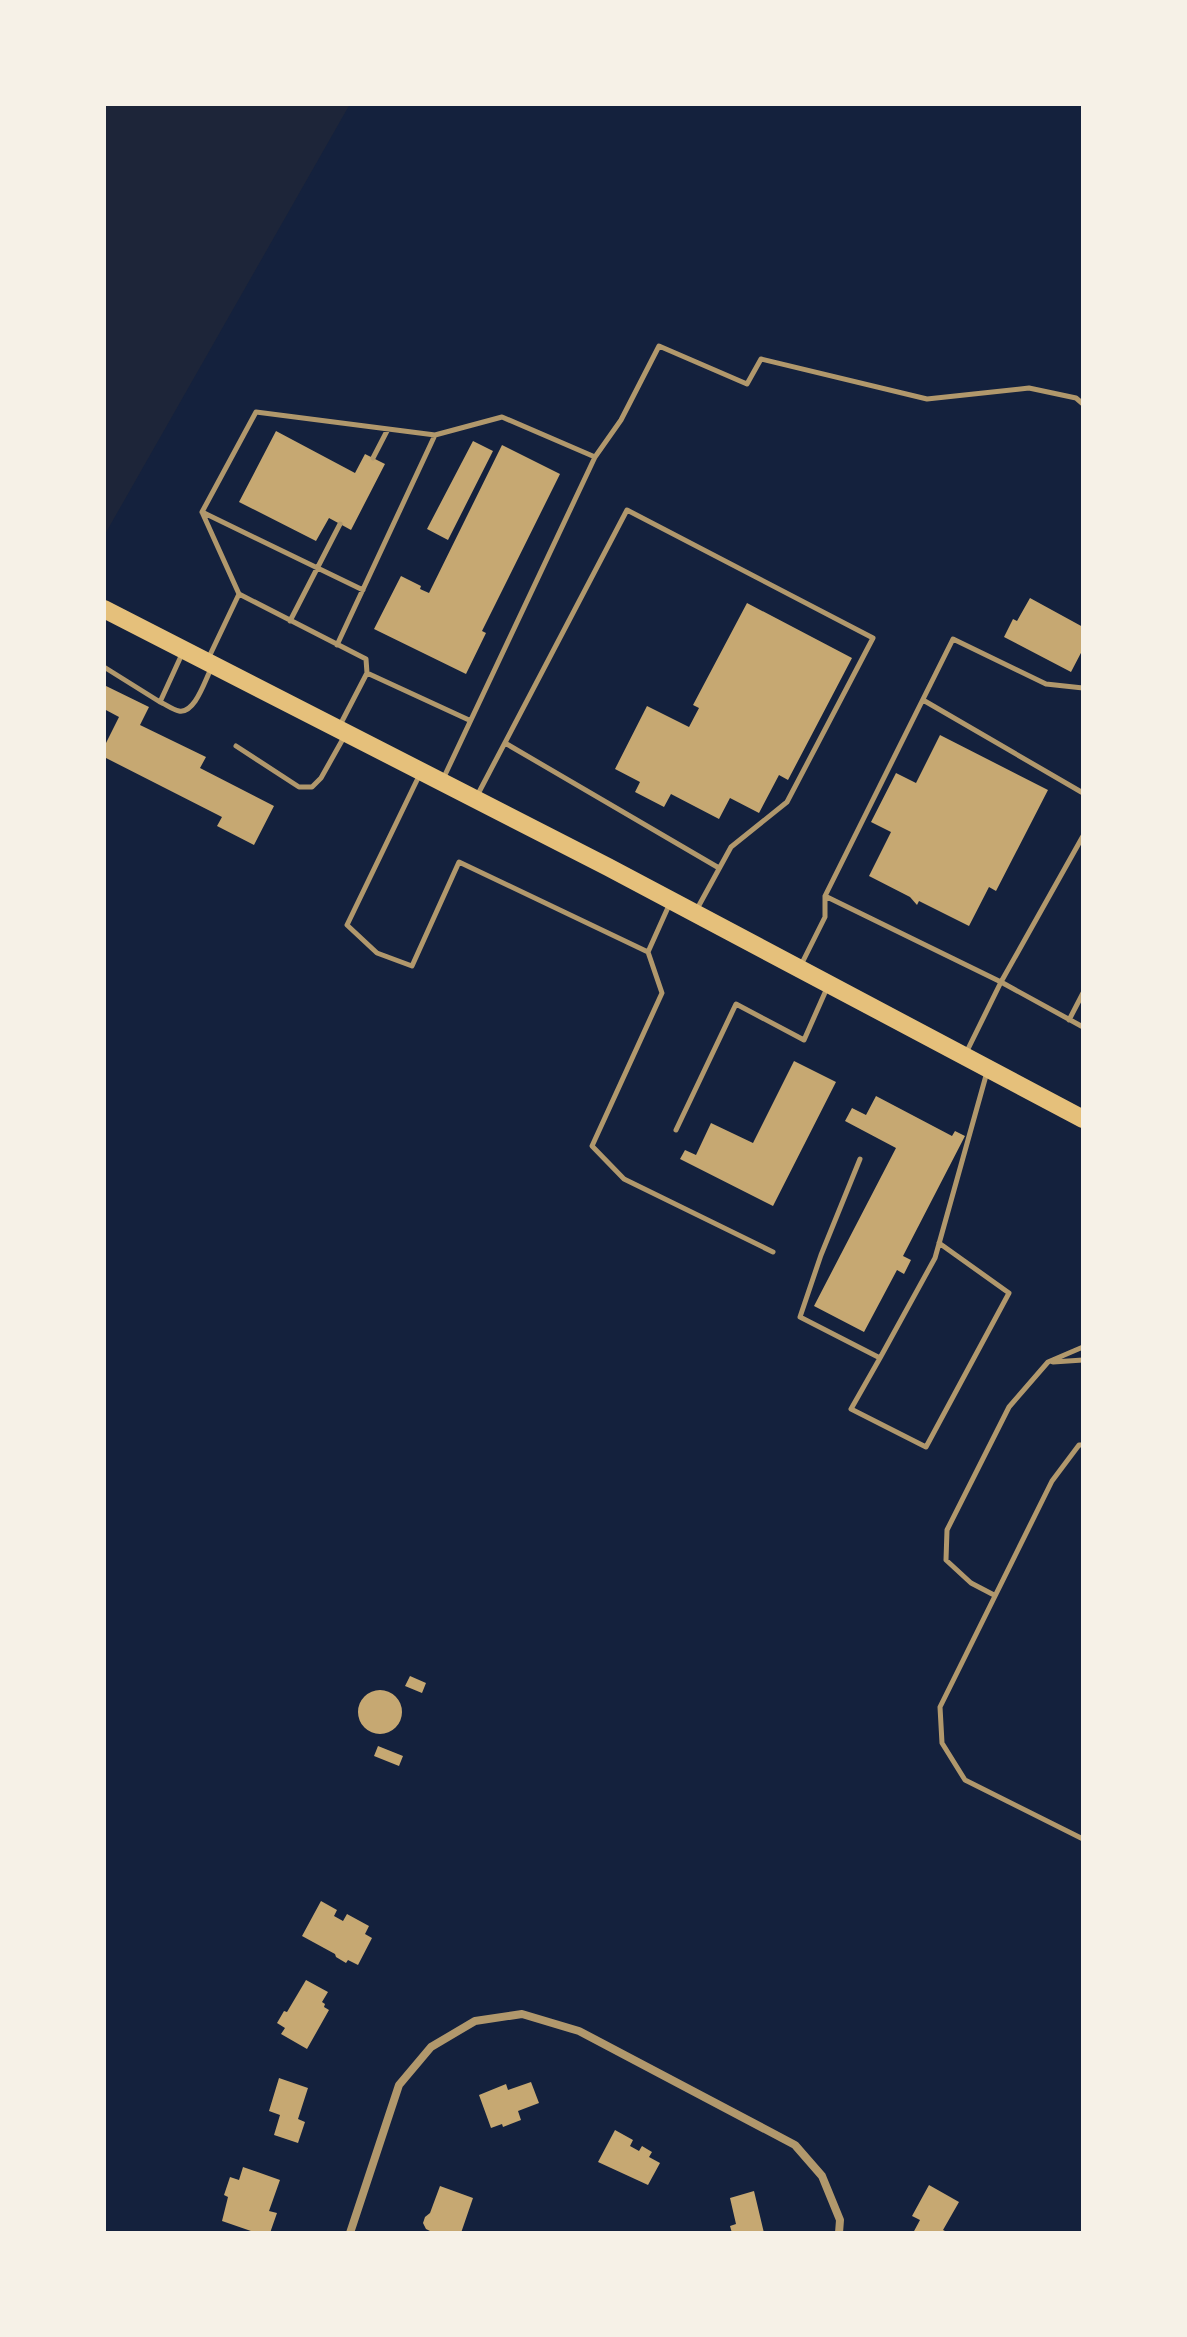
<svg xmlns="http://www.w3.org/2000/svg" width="1187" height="2337" viewBox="0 0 1187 2337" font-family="Figtree,sans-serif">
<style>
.green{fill:#1d2539}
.building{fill:#c6a872}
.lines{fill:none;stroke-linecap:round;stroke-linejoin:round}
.service{stroke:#b1986c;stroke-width:5}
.minor{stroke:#b1986c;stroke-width:8}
.primary{stroke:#e5c07b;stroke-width:18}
</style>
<rect width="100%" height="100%" fill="#14213d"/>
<path class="green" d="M 104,104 L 350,104 L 104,536 Z"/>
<path class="building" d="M 276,431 L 355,473 L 365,454 L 385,464 L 351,530 L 329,518 L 316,541 L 239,502 Z
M 473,441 L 493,451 L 448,540 L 427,529 Z
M 502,445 L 560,474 L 482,631 L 486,633 L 466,674 L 374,629 L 401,576 L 421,586 L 420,589 L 429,593 Z
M 1030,598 L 1083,627 L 1083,649 L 1071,672 L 1004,637 L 1013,619 L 1017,621 Z
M 747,603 L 852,658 L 788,780 L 779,775 L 759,813 L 730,798 L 719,819 L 671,794 L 664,807 L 635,792 L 640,782 L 615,769 L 647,706 L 689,727 L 699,708 L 693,705 Z
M 104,685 L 149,707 L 140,725 L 206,757 L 200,768 L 274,806 L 254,845 L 217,826 L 222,817 L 104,757 L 104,747 L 119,717 L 104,709 Z
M 940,735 L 1048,790 L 996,891 L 989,887 L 969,926 L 919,901 L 917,905 L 910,897 L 869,876 L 891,832 L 871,822 L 896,773 L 916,783 Z
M 794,1061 L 836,1082 L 773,1206 L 680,1159 L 685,1150 L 696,1155 L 711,1123 L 753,1143 Z
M 876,1096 L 952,1136 L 955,1131 L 965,1136 L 903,1256 L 911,1260 L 904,1274 L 897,1270 L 864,1332 L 814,1306 L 896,1148 L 845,1121 L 852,1108 L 866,1115 Z
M 410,1676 L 426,1683 L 422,1693 L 405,1686 Z
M358 1712a22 22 0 1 1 44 0a22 22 0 1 1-44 0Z
M 378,1746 L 403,1756 L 399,1766 L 374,1756 Z
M 321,1901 L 337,1910 L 334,1916 L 343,1921 L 347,1914 L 369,1926 L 365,1934 L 372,1938 L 358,1965 L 348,1960 L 346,1963 L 336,1957 L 335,1954 L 302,1936 Z
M 306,1980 L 328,1992 L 322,2002 L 325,2004 L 324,2007 L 329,2010 L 307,2049 L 281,2034 L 285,2028 L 277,2023 L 284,2011 L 287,2012 Z
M 279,2078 L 308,2088 L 298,2119 L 305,2122 L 298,2143 L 274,2135 L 280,2115 L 269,2111 Z
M 531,2082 L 539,2103 L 518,2111 L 521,2120 L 503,2127 L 502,2124 L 491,2128 L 479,2095 L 506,2084 L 508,2090 Z
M 615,2130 L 633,2140 L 630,2146 L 639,2151 L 642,2146 L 652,2152 L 649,2157 L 660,2163 L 648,2185 L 598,2162 Z
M 243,2167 L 280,2180 L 269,2211 L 277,2213 L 270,2233 L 257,2233 L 222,2221 L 228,2197 L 224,2195 L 230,2177 L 239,2180 Z
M 929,2185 L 959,2202 L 943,2230 L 949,2233 L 913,2233 L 920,2220 L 912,2216 Z
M 440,2186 L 473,2198 L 461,2233 L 434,2233 L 426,2229 L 423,2223 L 425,2217 L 430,2213 Z
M 754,2191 L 764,2233 L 732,2233 L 730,2226 L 736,2224 L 730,2198 Z"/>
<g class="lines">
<path class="service" d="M 373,458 L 388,429
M 202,512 L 363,590
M 239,594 L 202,512 L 256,412 L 435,435 L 502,417 L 595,457 L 621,420 L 659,346 L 747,384 L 761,359 L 927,399 L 1029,388 L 1076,398 L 1083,404
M 290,621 L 340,524
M 337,645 L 435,435
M 182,654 L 160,702 C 165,704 173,710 179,711 C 195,714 205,680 211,669
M 209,657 L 239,594 L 366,659 L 367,673 L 339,727
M 104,667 L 160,702
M 367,673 L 469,720
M 923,700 L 1083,793
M 505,743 L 719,868
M 236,746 L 299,787 L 312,787 L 321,778 L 344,737
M 419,776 L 347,925 L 377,953 L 412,966 L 459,862 L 648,952 L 670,903
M 444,777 L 595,457
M 478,794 L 627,510 L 873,638 L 787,802 L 731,847 L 697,909
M 1083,836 L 1001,982 L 1083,1027
M 825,896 L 1001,982 L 966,1053
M 648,952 L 662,993 L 592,1146 L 624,1179 L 773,1252
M 801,965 L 825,917 L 825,896 L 953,639 L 1046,684 L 1083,688
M 1069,1020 L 1083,993
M 676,1130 L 736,1004 L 804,1040 L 827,988
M 860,1159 L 821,1255 L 800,1317 L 880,1358 L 935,1258 L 987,1072
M 880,1358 L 851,1409 L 926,1447 L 1009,1293 L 939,1243
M 1053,1362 L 1083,1360
M 1083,1445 L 1079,1445 L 1052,1481 L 940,1707 L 942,1743 L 965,1780 L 1083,1839
M 994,1595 L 971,1583 L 946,1560 L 947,1530 L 1009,1407 L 1048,1362 L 1083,1347"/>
<path class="minor" d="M 350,2233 L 399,2085 L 431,2047 L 475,2021 L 522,2014 L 579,2031 L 795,2145 L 822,2176 L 840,2220 L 839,2233"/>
<path class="primary" d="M 104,609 L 608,867 L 1083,1119"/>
</g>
<rect width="1187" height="2337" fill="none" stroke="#f6f1e7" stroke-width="212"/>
</svg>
